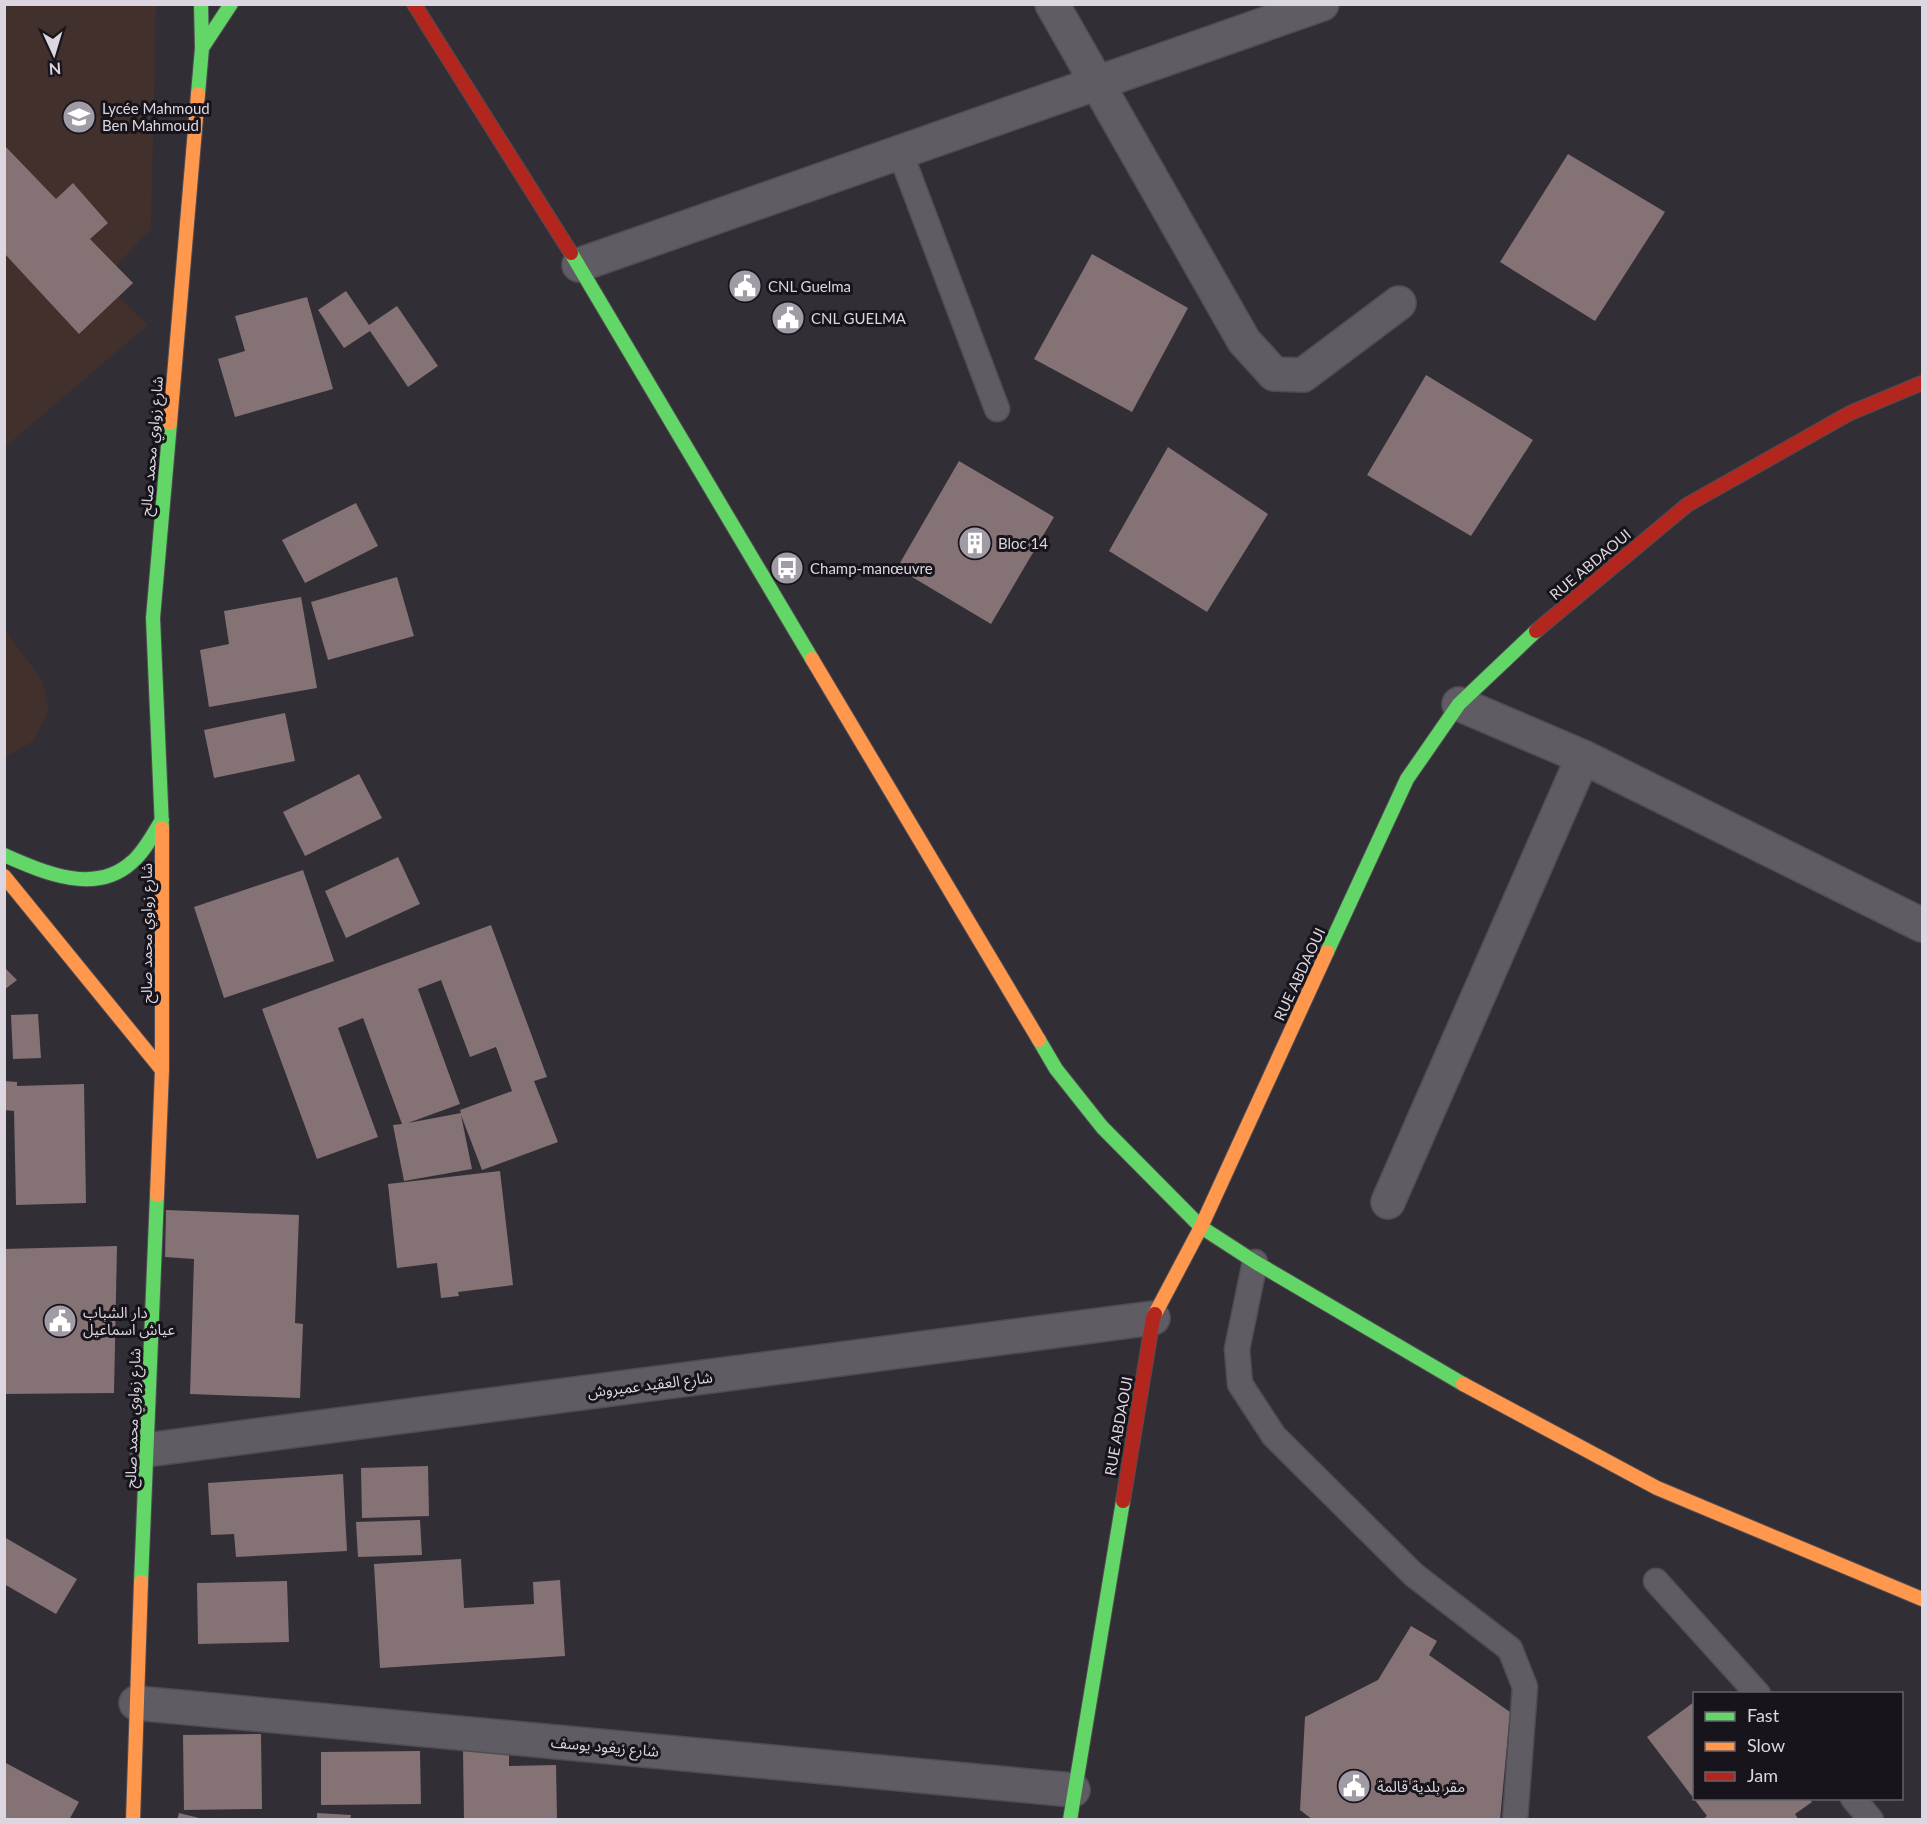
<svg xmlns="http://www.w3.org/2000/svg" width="1927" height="1824" viewBox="0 0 1927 1824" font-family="Lato,'Noto Sans Arabic',sans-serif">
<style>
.education{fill:#41302c}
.building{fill:#857275;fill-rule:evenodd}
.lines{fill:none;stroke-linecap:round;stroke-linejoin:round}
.lane-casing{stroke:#504c53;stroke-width:27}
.street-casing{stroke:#504c53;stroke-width:36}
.fast-casing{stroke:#504c53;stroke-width:16}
.slow-casing{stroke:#504c53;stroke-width:16}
.jam-casing{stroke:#504c53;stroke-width:16}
.lane{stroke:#605c63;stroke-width:24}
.street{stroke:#605c63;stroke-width:33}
.fast{stroke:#63d668;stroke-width:14}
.slow{stroke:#ff974d;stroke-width:14}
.jam{stroke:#b3261e;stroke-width:14}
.labels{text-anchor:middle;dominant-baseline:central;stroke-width:6;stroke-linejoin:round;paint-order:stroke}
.poi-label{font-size:15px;fill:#dbd6df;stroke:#18141b;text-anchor:start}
.street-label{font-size:15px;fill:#dbd6df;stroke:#18141b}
</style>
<rect width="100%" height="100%" fill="#322e36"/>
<path class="education" d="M 5,5 L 156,5 L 151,229 L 116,266 L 133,283 L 119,297 L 148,325 L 5,447 Z
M 5,630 L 42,680 L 49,708 L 34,741 L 5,757 Z"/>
<path class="building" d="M 4,145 L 56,199 L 73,183 L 108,223 L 90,239 L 133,283 L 79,334 L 4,253 Z
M 1568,154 L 1665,212 L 1595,321 L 1500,262 Z
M 1092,254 L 1188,308 L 1132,412 L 1034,359 Z
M 346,291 L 369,325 L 397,306 L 438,366 L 408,387 L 370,331 L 344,348 L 318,310 Z
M 307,297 L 333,389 L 235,417 L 218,359 L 245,351 L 235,316 Z
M 1426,375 L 1533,440 L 1471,536 L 1367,475 Z
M 1168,447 L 1268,514 L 1207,612 L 1109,551 Z
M 959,461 L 1054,517 L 991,624 L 897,568 Z
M 356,503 L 378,546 L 305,583 L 282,540 Z
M 397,577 L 414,636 L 328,660 L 311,602 Z
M 301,597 L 317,688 L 209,707 L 200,650 L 229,644 L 224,611 Z
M 285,713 L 295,761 L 214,778 L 204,730 Z
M 359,774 L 382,818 L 305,856 L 283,812 Z
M 398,857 L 420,904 L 346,938 L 325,891 Z
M 303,870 L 334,961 L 224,998 L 194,907 Z
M 491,925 L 547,1077 L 534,1081 L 558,1142 L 482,1170 L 461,1115 L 472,1169 L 404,1181 L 393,1125 L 402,1124 L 363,1018 L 338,1028 L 378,1137 L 317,1159 L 262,1009 ZM 441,980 L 470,1057 L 496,1047 L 512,1091 L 460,1110 L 461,1113 L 408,1123 L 460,1104 L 418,989 Z
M 4,967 L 17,980 L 4,990 Z
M 38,1014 L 41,1058 L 13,1059 L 11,1015 Z
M 4,1081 L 17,1082 L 17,1086 L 84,1084 L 86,1203 L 16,1205 L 14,1111 L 4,1110 Z
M 500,1171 L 513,1285 L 458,1292 L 459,1296 L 441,1298 L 437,1263 L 397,1268 L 388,1184 Z
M 166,1210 L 299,1215 L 295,1323 L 303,1324 L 300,1398 L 190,1394 L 194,1259 L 165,1257 Z
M 117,1246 L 114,1393 L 4,1394 L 4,1249 Z
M 428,1466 L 429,1516 L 362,1518 L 361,1468 Z
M 343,1474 L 347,1551 L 236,1557 L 234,1534 L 211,1535 L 208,1483 Z
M 420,1520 L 422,1555 L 358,1557 L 356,1522 Z
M 4,1537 L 77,1579 L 56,1614 L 4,1584 Z
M 461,1559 L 464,1608 L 534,1604 L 533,1582 L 560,1580 L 565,1656 L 380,1668 L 374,1564 Z
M 287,1581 L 289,1642 L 198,1644 L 197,1583 Z
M 1411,1626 L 1437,1641 L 1429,1655 L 1510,1712 L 1500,1820 L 1313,1820 L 1300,1810 L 1305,1717 L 1378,1680 Z
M 1694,1702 L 1694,1798 L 1808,1798 L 1812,1802 L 1795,1814 L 1799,1820 L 1702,1820 L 1707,1816 L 1647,1737 Z
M 261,1734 L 262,1809 L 184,1810 L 183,1735 Z
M 509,1748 L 509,1766 L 556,1765 L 557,1818 L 464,1820 L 463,1749 Z
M 420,1751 L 421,1804 L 321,1805 L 321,1752 Z
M 4,1762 L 79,1802 L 69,1820 L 4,1820 Z
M 179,1813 L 203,1819 L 203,1820 L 177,1820 Z
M 317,1813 L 351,1815 L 350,1820 L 317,1820 Z"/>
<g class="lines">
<defs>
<path id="lane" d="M 900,152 L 997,409
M 1255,1262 L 1237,1349 L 1240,1384 L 1274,1436 L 1414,1575 L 1510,1649 L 1525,1687 L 1515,1820
M 1656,1581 L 1758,1694
M 1853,1798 L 1871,1820"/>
<path id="street" d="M 1052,4 L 1244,341 L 1274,374 L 1303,375 L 1399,303
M 579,265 L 1322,4
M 1459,704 L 1583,757 L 1922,925
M 1388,1202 L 1583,757
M 147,1450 L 1153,1318
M 136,1703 L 1073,1790"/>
<path id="fast" d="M 202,48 L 231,4
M 198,94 L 202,48 L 201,4
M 571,253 L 812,659
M 162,828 L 153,618 L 170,423
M 4,855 C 43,872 95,896 132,862 C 145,851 153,834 162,820
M 1327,952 L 1407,779 L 1459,704 L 1536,631
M 1039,1040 L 1056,1069 L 1102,1127 L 1201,1227 L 1255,1262 L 1463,1384
M 141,1582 L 157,1195
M 1070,1820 L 1123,1501"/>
<path id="slow" d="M 170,423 L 198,94
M 812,659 L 1039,1040
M 4,876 L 162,1070
M 157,1195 L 162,1070 L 162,828
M 1155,1314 L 1201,1227 L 1327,952
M 1463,1384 L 1657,1488 L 1922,1599
M 133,1820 L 141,1582"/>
<path id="jam" d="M 414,4 L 571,253
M 1536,631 L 1687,505 L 1850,413 L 1922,383
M 1123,1501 L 1153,1318 L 1155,1314"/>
</defs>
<use href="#lane" class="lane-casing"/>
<use href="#street" class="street-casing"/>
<use href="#fast" class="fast-casing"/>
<use href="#slow" class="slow-casing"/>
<use href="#jam" class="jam-casing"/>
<use href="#lane" class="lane"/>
<use href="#street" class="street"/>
<use href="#fast" class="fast"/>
<use href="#slow" class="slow"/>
<use href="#jam" class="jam"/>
</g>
<defs>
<symbol id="school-disc" viewBox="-11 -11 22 22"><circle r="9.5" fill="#a09ba4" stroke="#18141b"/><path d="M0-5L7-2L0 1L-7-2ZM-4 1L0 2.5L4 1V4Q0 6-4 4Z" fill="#fff"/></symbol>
<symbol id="civic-disc" viewBox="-11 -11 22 22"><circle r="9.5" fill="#a09ba4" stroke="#18141b"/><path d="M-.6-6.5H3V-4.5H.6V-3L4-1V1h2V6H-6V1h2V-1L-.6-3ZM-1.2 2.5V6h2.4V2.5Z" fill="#fff"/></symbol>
<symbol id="building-disc" viewBox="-11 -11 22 22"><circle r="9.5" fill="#a09ba4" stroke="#18141b"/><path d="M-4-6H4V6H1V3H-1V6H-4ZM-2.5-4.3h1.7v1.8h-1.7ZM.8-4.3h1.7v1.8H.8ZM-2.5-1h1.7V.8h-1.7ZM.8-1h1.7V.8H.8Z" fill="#fff"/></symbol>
<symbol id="bus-disc" viewBox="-11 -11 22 22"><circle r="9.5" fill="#a09ba4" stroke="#18141b"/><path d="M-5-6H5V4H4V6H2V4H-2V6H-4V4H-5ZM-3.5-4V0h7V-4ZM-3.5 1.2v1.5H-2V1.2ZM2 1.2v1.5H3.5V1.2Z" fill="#fff"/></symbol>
</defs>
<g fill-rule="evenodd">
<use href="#school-disc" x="60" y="98" width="38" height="38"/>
<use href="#civic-disc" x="726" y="267" width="38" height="38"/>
<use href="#civic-disc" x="769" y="299" width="38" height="38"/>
<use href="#building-disc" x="956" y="524" width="38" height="38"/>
<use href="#bus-disc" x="768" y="549" width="38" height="38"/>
<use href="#civic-disc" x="41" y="1302" width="38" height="38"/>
<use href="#civic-disc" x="1335" y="1767" width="38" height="38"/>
</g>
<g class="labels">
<g class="poi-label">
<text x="102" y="108">Lycée Mahmoud<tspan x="102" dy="17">Ben Mahmoud</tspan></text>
<text x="768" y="286">CNL Guelma</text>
<text x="811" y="318">CNL GUELMA</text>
<text x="998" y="543">Bloc 14</text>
<text x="810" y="568">Champ-manœuvre</text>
<text x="83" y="1312">دار الشباب<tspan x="83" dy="17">عياش اسماعيل</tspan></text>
<text x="1377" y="1786">مقر بلدية قالمة</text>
</g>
<g class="street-label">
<text transform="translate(151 446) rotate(-85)">شارع زواوي محمد صالح</text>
<text transform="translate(1590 564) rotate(-40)">RUE ABDAOUI</text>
<text transform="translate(146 933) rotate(-90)">شارع زواوي محمد صالح</text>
<text transform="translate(1299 974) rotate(-65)">RUE ABDAOUI</text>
<text transform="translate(650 1384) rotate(-7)">شارع العقيد عميروش</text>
<text transform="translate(132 1418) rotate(-88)">شارع زواوي محمد صالح</text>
<text transform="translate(1118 1426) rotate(-80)">RUE ABDAOUI</text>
<text transform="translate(605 1746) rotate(5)">شارع زيغود يوسف</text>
</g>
</g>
<rect width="1927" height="1824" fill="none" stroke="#dbd6df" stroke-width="12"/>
<rect x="1693" y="1692" width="210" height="108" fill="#18141b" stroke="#666269" stroke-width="1.5"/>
<rect x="1705" y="1712" width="30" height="9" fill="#63d668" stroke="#666269" stroke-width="1.5"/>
<text x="1747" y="1722" font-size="18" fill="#dbd6df">Fast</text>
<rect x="1705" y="1742" width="30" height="9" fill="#ff974d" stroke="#666269" stroke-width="1.5"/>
<text x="1747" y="1752" font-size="18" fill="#dbd6df">Slow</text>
<rect x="1705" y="1772" width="30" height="9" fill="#b3261e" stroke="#666269" stroke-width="1.5"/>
<text x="1747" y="1782" font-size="18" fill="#dbd6df">Jam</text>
<g transform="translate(54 54) rotate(176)" stroke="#18141b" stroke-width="4.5" paint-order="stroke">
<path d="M0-4.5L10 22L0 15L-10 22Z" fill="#dbd6df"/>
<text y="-9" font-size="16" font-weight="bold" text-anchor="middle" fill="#dbd6df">N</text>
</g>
</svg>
